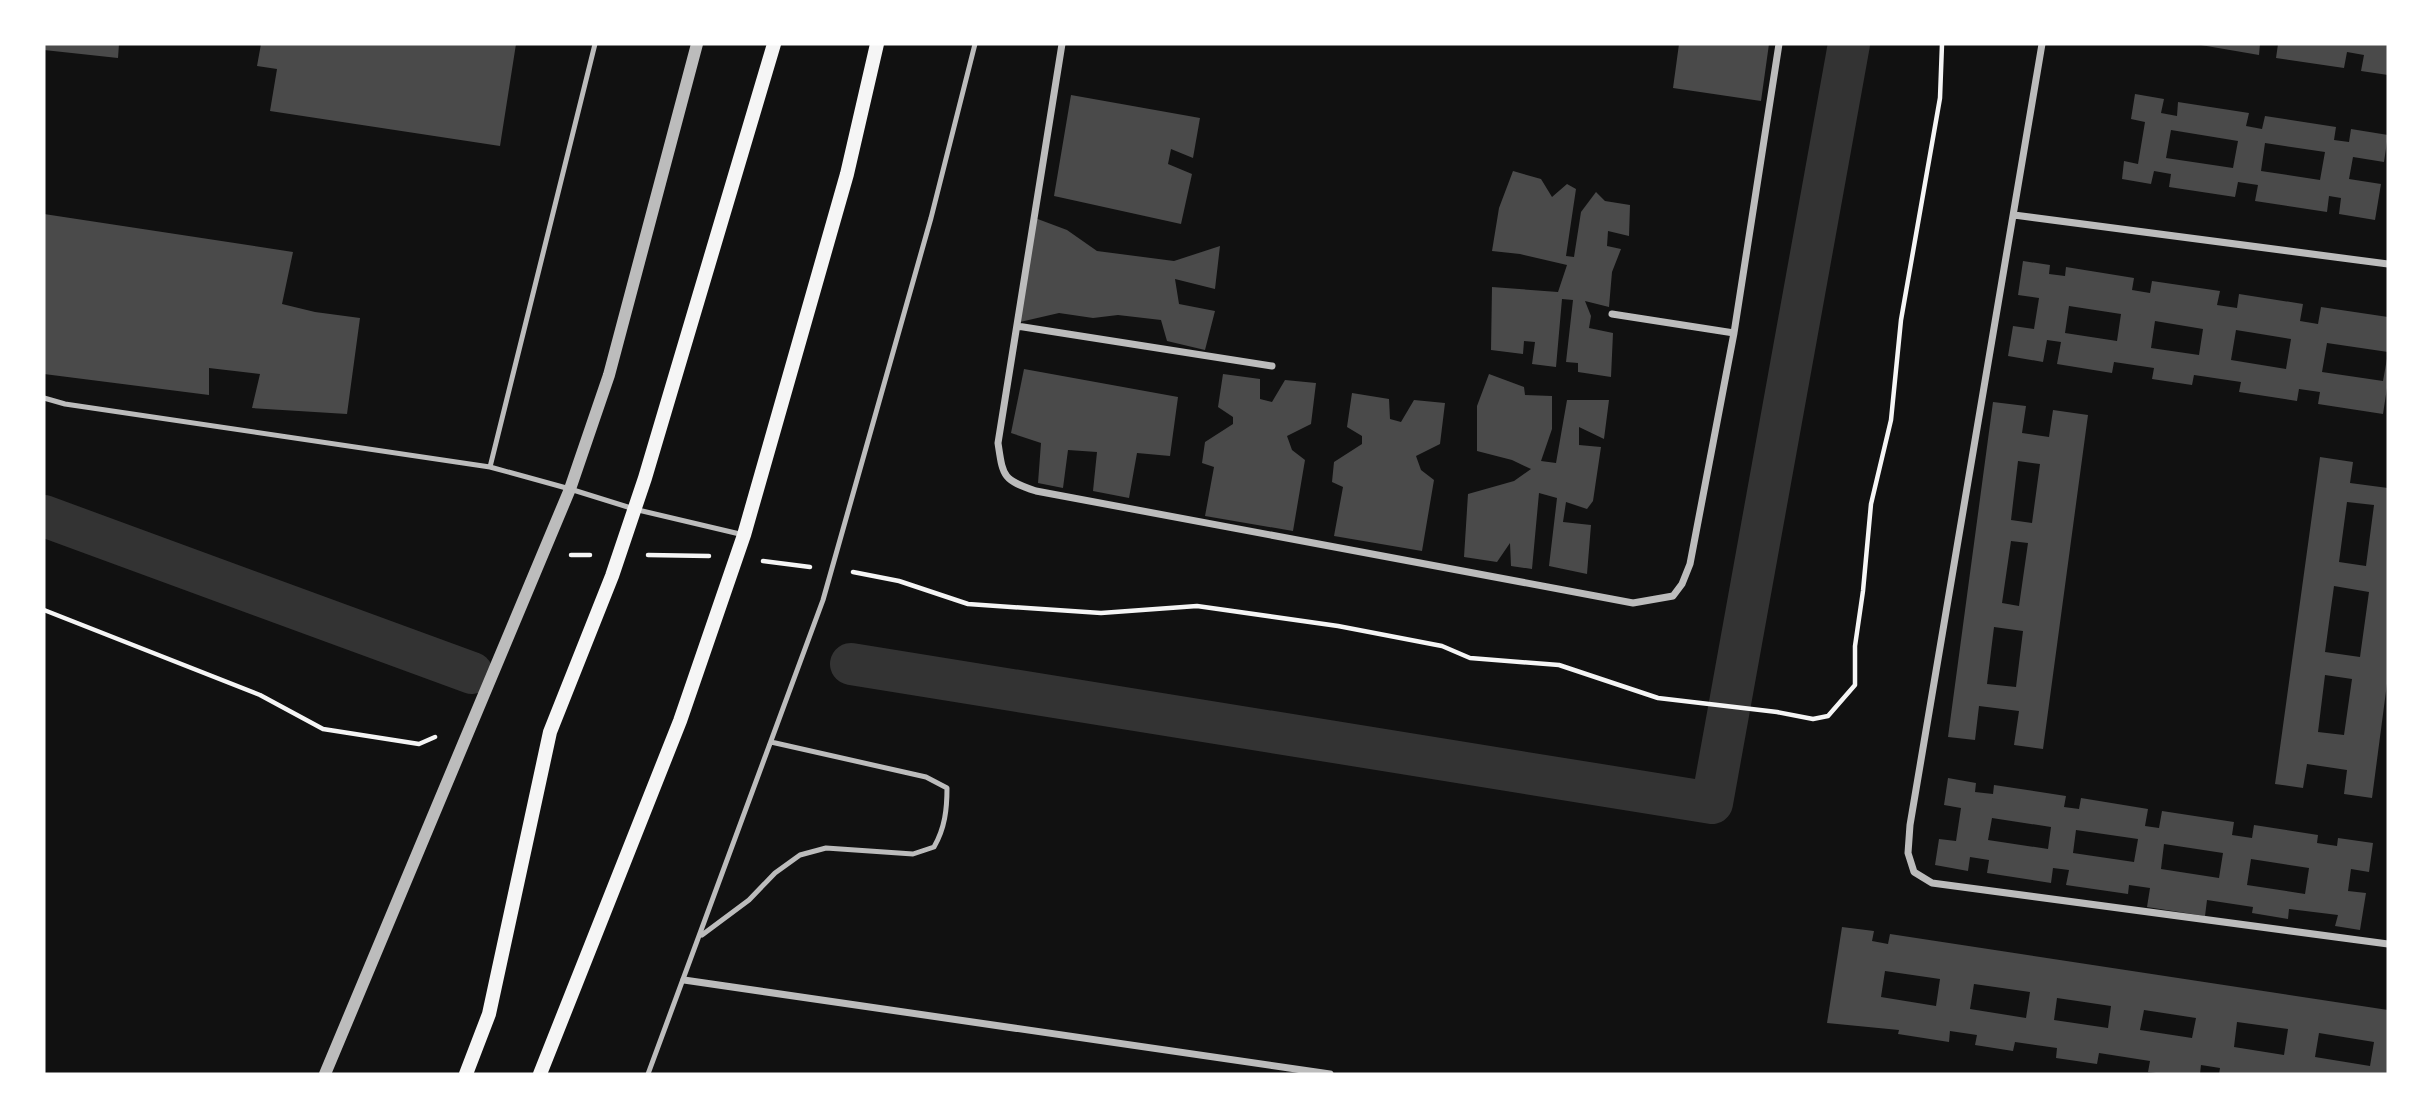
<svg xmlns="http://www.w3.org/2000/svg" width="2432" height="1118" viewBox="0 0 2432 1118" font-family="Barlow,sans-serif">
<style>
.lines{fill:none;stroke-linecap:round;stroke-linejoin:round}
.canal{stroke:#333;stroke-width:42}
.building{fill:#4a4a4a;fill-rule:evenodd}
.path{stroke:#f5f5f5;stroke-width:4.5}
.service{stroke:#bcbcbc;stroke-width:5}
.minor{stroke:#bcbcbc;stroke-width:7}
.tertiary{stroke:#bcbcbc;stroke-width:12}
.secondary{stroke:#f5f5f5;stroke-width:14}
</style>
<rect width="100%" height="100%" fill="#111"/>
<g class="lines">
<path class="canal" d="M 44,516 L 472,673
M 851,664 L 1712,803 L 1849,44"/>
</g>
<path class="building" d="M 44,44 L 119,44 L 118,58 L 44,50 Z
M 261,44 L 516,44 L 500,146 L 270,111 L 277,69 L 257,66 Z
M 1679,44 L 1769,44 L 1761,101 L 1673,88 Z
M 2195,44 L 2260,44 L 2259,55 Z
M 2278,44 L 2388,44 L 2388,75 L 2361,71 L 2364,55 L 2347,52 L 2344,68 L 2276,58 Z
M 2135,94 L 2164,99 L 2161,113 L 2177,116 L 2178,102 L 2249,113 L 2246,126 L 2262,129 L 2265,116 L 2336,127 L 2334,140 L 2349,142 L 2351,129 L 2388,135 L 2384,162 L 2353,157 L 2349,179 L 2381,184 L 2375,220 L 2339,214 L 2341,198 L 2329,196 L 2327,212 L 2255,201 L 2258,185 L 2238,182 L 2235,197 L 2169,187 L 2171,174 L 2154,171 L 2151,184 L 2122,179 L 2124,161 L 2138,164 L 2145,122 L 2131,119 ZM 2171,130 L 2238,141 L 2233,168 L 2166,158 ZM 2265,143 L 2325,152 L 2320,180 L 2261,171 Z
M 1071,95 L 1200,118 L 1193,158 L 1171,149 L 1168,164 L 1192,174 L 1181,224 L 1054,196 Z
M 1513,171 L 1541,179 L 1552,197 L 1567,184 L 1576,189 L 1566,256 L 1574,257 L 1581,212 L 1596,192 L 1605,201 L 1630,205 L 1629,236 L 1608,231 L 1607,246 L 1621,249 L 1612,272 L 1609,307 L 1585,301 L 1591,316 L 1589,328 L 1613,333 L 1611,377 L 1578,372 L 1578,363 L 1566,362 L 1573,300 L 1562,299 L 1556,367 L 1532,364 L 1535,342 L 1524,341 L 1523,354 L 1491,350 L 1492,287 L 1558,292 L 1567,265 L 1520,254 L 1492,251 L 1499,208 Z
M 44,214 L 293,252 L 282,304 L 315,312 L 360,318 L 347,414 L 252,408 L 260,374 L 209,368 L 209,395 L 44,374 Z
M 1035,218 L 1067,230 L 1097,251 L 1174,261 L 1220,246 L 1215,289 L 1175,279 L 1179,304 L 1215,311 L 1205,350 L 1167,341 L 1161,320 L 1118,315 L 1093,318 L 1059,313 L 1020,322 Z
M 2023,261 L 2050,265 L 2049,274 L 2065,276 L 2066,267 L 2134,278 L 2132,290 L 2150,293 L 2152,281 L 2220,291 L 2217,305 L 2237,308 L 2239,294 L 2303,304 L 2300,321 L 2318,324 L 2321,307 L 2388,317 L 2388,352 L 2327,343 L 2322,372 L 2383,381 L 2388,353 L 2388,388 L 2387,388 L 2383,414 L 2318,404 L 2320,392 L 2299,389 L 2297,401 L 2239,392 L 2241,382 L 2194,375 L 2192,385 L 2152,379 L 2154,368 L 2114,362 L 2112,373 L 2057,364 L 2061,342 L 2047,340 L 2043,362 L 2008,356 L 2013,326 L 2034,329 L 2039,298 L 2018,295 ZM 2069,306 L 2121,314 L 2117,341 L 2065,333 ZM 2155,321 L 2203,329 L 2199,355 L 2151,348 ZM 2236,330 L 2291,339 L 2286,369 L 2231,360 Z
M 1024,369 L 1178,397 L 1170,456 L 1137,453 L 1129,498 L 1093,491 L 1097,452 L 1068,450 L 1063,488 L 1038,483 L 1041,443 L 1011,433 Z
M 1223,374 L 1260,379 L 1260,399 L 1272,402 L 1285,380 L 1316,383 L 1311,424 L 1287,436 L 1292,450 L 1305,460 L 1293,531 L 1205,516 L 1214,467 L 1202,463 L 1205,442 L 1233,424 L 1233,417 L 1218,407 Z
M 1489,374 L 1524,387 L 1525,395 L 1552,396 L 1552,429 L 1541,461 L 1556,463 L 1567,400 L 1609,400 L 1604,439 L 1579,427 L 1579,445 L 1601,447 L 1593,501 L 1587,509 L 1566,502 L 1563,522 L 1591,525 L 1587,574 L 1549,566 L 1557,498 L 1539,493 L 1532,569 L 1511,566 L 1510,543 L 1497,562 L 1464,557 L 1468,494 L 1514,481 L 1531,469 L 1512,460 L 1477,451 L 1477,406 Z
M 1352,393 L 1389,399 L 1390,419 L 1401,422 L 1414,400 L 1445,403 L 1440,444 L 1416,456 L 1421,470 L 1434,480 L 1422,551 L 1334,536 L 1343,487 L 1332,482 L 1334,462 L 1362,444 L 1362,436 L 1347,427 Z
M 1993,402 L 2026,406 L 2022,433 L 2049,437 L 2053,410 L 2088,415 L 2043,749 L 2014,745 L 2019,711 L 1979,706 L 1975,740 L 1948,737 ZM 2018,461 L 2040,464 L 2032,523 L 2011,520 ZM 2011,541 L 2028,543 L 2019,606 L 2002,603 ZM 1994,627 L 2023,631 L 2016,687 L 1987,684 Z
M 2320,457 L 2353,462 L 2350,483 L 2388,488 L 2388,676 L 2372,798 L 2344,794 L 2347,770 L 2307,764 L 2303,788 L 2275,784 ZM 2347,502 L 2374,505 L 2366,566 L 2339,562 ZM 2334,586 L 2369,592 L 2360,657 L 2325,652 ZM 2325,675 L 2352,679 L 2344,735 L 2318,732 Z
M 1948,778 L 1976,783 L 1975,792 L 1993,794 L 1994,785 L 2066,796 L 2064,807 L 2079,809 L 2081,798 L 2148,809 L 2145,826 L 2159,828 L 2162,811 L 2234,822 L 2232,835 L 2252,838 L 2254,825 L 2318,835 L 2317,843 L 2337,846 L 2338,838 L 2373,843 L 2369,872 L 2351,869 L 2348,891 L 2366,893 L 2360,930 L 2335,926 L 2338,915 L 2289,909 L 2288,919 L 2252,913 L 2253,907 L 2207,900 L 2205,916 L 2147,907 L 2150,888 L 2129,885 L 2128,894 L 2066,885 L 2069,870 L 2053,868 L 2051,883 L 1987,873 L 1989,860 L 1970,857 L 1968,871 L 1935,865 L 1939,839 L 1956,841 L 1961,808 L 1944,805 ZM 1992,818 L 2051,827 L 2048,849 L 1988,840 ZM 2076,830 L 2138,839 L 2134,862 L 2073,853 ZM 2164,844 L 2223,853 L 2219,878 L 2161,869 ZM 2251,859 L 2309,868 L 2305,894 L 2247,885 Z
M 1842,927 L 1874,931 L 1872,941 L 1888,944 L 1890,934 L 2388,1010 L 2388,1074 L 2219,1074 L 2220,1068 L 2201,1065 L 2200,1074 L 2164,1074 L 2148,1072 L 2150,1061 L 2099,1053 L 2097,1064 L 2056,1058 L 2057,1048 L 2015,1042 L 2013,1051 L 1975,1045 L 1977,1035 L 1950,1031 L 1949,1042 L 1898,1034 L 1899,1030 L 1827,1023 ZM 1885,971 L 1940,979 L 1936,1006 L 1881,997 ZM 1974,984 L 2030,992 L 2026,1018 L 1970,1009 ZM 2057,998 L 2111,1006 L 2108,1028 L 2054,1020 ZM 2144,1010 L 2196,1018 L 2192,1038 L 2140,1030 ZM 2237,1022 L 2288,1029 L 2284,1055 L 2234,1047 ZM 2319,1033 L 2374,1042 L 2370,1066 L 2315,1057 Z"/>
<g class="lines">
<path class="path" d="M 571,555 L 590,555
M 648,555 L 709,556
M 763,561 L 810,567
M 853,572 L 899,581 L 968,604 L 1101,613 L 1197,606 L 1338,626 L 1442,646 L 1470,658 L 1559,665 L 1658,698 L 1777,712 L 1813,719 L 1828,716 L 1855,685 L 1855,646 L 1863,591 L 1871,504 L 1891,420 L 1901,320 L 1940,98 L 1942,44
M 44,610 L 260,695 L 323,729 L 419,744 L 435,737"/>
<path class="service" d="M 44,398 L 65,404 L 490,467 L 570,489 L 634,509 L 744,535
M 490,467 L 595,44
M 702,935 L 749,900 L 775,873 L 800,855 L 826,848 L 913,854 L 934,847 C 945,828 947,809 947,788 L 926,777 L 771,742
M 648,1074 L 823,600 L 931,218 L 975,44"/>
<path class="minor" d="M 1062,44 L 998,443 C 1003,476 1002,480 1036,491 L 1633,603 L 1673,596 L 1682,584 L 1690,564 L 1734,333 L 1779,44
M 2042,44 L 1910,825 L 1908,853 L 1914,872 L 1932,883 L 2388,944
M 2014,215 L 2388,264
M 1612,314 L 1734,333
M 1017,326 L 1272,366
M 684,980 L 1330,1074"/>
<path class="tertiary" d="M 325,1074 L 570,489 L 609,375 L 697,44"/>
<path class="secondary" d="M 466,1074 L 489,1014 L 550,732 L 612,576 L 645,478 L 774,44
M 540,1074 L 680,721 L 744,535 L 847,174 L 877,44"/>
</g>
<rect width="2432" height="1118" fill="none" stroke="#ffffff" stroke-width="91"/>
</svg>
